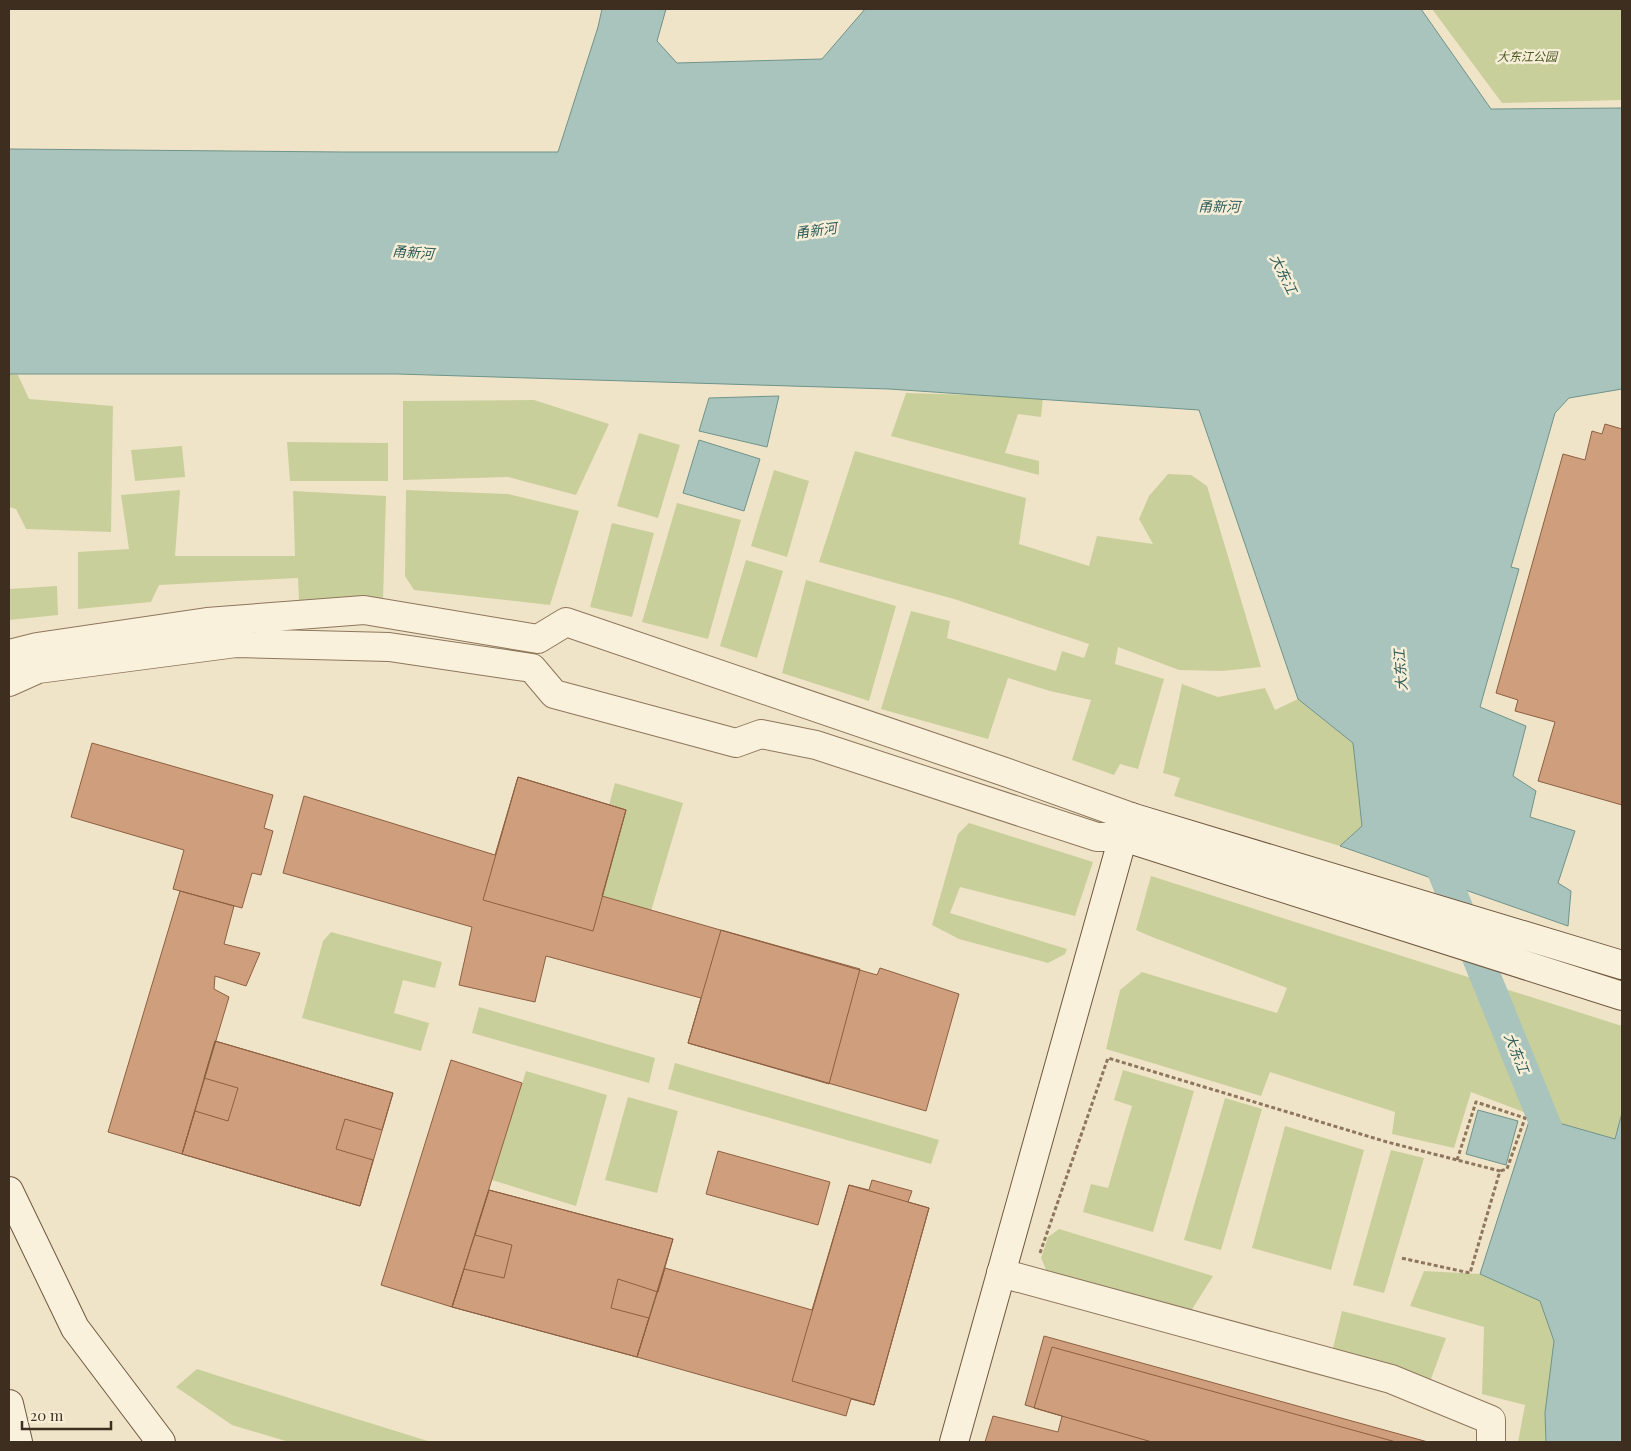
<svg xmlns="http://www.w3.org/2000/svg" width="1631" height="1451" viewBox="0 0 1631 1451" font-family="'Playfair Display','Noto Sans SC',serif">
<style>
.green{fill:#c9cf9b}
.water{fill:#a9c4bc;stroke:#6f938a}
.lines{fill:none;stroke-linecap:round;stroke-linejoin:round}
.canal{stroke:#a9c4bc;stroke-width:31}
.building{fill:#cf9f7d;stroke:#8d5f41}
.street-casing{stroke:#8d765c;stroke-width:30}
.secondary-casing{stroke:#6f573f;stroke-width:30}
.path{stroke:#8d765c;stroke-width:3;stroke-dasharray:4 2.5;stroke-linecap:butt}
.street{stroke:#faf1dc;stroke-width:28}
.secondary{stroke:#faf1dc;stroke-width:28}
.labels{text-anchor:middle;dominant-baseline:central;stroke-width:5;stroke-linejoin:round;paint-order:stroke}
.park-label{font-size:12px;font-style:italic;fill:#4d5a26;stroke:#f7eed8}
.water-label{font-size:14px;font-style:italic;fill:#2f5d5a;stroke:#f7eed8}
</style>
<rect width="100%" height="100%" fill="#f0e4c8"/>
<path class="green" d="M 1432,9 L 1622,9 L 1622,100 L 1502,103 Z
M 9,374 L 18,375 L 29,399 L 113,406 L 111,532 L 26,529 L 16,509 L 9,507 Z
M 906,393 L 1043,397 L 1041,417 L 1018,414 L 1005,453 L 1039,461 L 1039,475 L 891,436 Z
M 534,400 L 609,424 L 576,495 L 508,477 L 403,480 L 403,401 Z
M 639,433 L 680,445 L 658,518 L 617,506 Z
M 287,442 L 388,443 L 388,481 L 290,481 Z
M 182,446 L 185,477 L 135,481 L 131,450 Z
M 855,451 L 1026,498 L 1019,544 L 1089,566 L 1097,536 L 1153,544 L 1139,519 L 1149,496 L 1168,474 L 1191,475 L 1207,486 L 1261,667 L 1222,671 L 1179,670 L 1118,647 L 1115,664 L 1164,679 L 1138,769 L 1120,764 L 1114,775 L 1072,760 L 1091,700 L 1050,691 L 1008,678 L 988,739 L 881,709 L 911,611 L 950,621 L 947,638 L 1056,671 L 1062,651 L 1084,658 L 1089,644 L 954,599 L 819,562 Z
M 774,470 L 809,481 L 787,557 L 751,546 Z
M 180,490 L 175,556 L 295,556 L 293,491 L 386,496 L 383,600 L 299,600 L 298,578 L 159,585 L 151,602 L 78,609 L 78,552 L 129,549 L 121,495 Z
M 406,490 L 508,494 L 579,511 L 550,605 L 414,590 L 405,576 Z
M 677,503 L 741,520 L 708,639 L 642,622 Z
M 612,523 L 654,533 L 632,617 L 590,607 Z
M 746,560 L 783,571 L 757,658 L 720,646 Z
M 806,580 L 896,606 L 869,701 L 782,673 Z
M 57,586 L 58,615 L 9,620 L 9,589 Z
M 1182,684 L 1218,697 L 1265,688 L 1275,710 L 1298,699 L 1353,743 L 1362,826 L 1340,846 L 1174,796 L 1180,778 L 1163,773 Z
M 615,783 L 683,803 L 651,911 L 602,896 L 626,810 L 609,805 Z
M 969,823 L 1093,862 L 1075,916 L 960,887 L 950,913 L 1067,949 L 1065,954 L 1048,963 L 959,939 L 932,925 L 958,834 Z
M 1151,876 L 1622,1026 L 1622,1113 L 1615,1139 L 1531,1115 L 1471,1092 L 1454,1148 L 1392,1134 L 1395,1112 L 1270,1072 L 1261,1096 L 1106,1049 L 1120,990 L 1142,972 L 1277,1013 L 1287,988 L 1152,937 L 1136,930 Z
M 331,932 L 442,962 L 435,988 L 403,980 L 394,1013 L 429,1023 L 421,1051 L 302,1018 L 323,941 Z
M 479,1007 L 655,1058 L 649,1083 L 472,1033 Z
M 675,1063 L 939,1140 L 931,1164 L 668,1089 Z
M 1123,1070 L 1194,1091 L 1153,1232 L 1083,1212 L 1091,1184 L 1108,1188 L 1132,1106 L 1114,1100 Z
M 526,1071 L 607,1095 L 576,1206 L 492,1180 Z
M 628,1097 L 678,1111 L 657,1193 L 605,1180 Z
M 1225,1098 L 1262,1109 L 1221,1250 L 1184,1240 Z
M 1285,1126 L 1364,1150 L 1331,1270 L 1252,1248 Z
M 1391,1150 L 1424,1158 L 1384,1293 L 1353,1285 Z
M 1059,1229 L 1213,1276 L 1191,1311 L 1047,1272 L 1041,1258 L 1048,1237 Z
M 1424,1271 L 1480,1274 L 1540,1301 L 1554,1341 L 1545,1413 L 1546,1442 L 1518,1442 L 1525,1405 L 1482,1394 L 1484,1327 L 1410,1306 Z
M 1342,1311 L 1446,1338 L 1431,1379 L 1332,1352 Z
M 197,1369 L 228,1379 L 431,1442 L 289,1442 L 232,1425 L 176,1387 Z"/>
<path class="water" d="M 602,9 L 666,9 L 657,41 L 677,63 L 822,59 L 865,9 L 1421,9 L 1491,109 L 1622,108 L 1622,389 L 1569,398 L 1555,413 L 1511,567 L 1519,569 L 1480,707 L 1526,726 L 1513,776 L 1536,791 L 1530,817 L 1575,831 L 1558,883 L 1571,891 L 1568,926 L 1340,846 L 1362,826 L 1353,743 L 1298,699 L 1199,410 L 889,389 L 397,374 L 9,374 L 9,149 L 343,152 L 558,152 L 598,27 Z
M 779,396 L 767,447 L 699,431 L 709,398 Z
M 699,440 L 760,459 L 744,511 L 683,493 Z
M 1478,1110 L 1518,1121 L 1506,1165 L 1466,1154 Z
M 1622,1113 L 1622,1442 L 1546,1442 L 1545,1413 L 1554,1341 L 1540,1301 L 1480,1274 L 1531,1115 L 1615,1139 Z"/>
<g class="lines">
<path class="canal" d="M 1432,845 L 1559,1158"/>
</g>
<path class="building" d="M 1605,424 L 1622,429 L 1622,805 L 1538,781 L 1555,722 L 1515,711 L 1518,700 L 1496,693 L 1563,454 L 1585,460 L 1592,431 L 1602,434 Z
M 92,743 L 273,795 L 264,828 L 273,831 L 261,875 L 252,873 L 242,908 L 173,889 L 184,850 L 71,817 Z
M 518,777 L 626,810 L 602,896 L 877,975 L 880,968 L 959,994 L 926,1111 L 688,1043 L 701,998 L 546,956 L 535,1002 L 459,985 L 472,927 L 283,873 L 304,796 L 495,855 Z
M 518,777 L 626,810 L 593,931 L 483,900 Z
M 180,891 L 234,906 L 224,944 L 260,953 L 246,986 L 215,976 L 214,989 L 229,997 L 182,1154 L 108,1132 Z
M 721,930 L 860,969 L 829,1084 L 688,1043 Z
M 215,1041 L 393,1093 L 360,1206 L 182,1154 Z
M 215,1041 L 393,1093 L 382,1130 L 345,1119 L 336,1149 L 373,1160 L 360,1206 L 182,1154 L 195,1111 L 228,1121 L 238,1088 L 204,1078 Z
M 451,1060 L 522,1083 L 452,1307 L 381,1285 Z
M 718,1151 L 830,1182 L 818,1225 L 706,1194 Z
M 872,1180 L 912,1191 L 908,1202 L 929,1208 L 874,1405 L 851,1399 L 846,1416 L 637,1357 L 665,1268 L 812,1310 L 849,1185 L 869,1190 Z
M 849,1185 L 929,1208 L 874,1405 L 792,1381 Z
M 489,1190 L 673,1239 L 637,1357 L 452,1307 Z
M 489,1190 L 673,1239 L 658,1292 L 618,1279 L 611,1308 L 649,1318 L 637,1357 L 452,1307 L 464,1269 L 504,1278 L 512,1245 L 475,1235 Z
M 1044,1336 L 1428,1442 L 985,1442 L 993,1416 L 1058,1432 L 1062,1416 L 1025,1405 Z
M 1052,1347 L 1396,1442 L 1152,1442 L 1034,1408 Z"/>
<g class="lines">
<defs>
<path id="street" d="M 9,654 L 37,647 L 207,622 L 364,610 L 538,639 L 566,622 L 1005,772 L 1131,817
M 9,682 L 38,669 L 236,643 L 389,647 L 532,668 L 554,694 L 736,743 L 761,734 L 816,745 L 1097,837 L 1123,837
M 1001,1273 L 1391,1379 L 1491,1420 L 1491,1442"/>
<path id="secondary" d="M 1123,837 L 1622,996
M 9,1191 L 75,1328 L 161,1442
M 9,1404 L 18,1442
M 954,1442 L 1123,837 L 1131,817 L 1622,965"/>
</defs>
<use href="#street" class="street-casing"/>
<use href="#secondary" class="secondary-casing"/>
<path class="path" d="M 1457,1160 L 1476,1102 L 1525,1118 L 1507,1169 L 1500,1171
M 1040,1253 L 1108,1058 L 1387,1142 L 1500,1171 L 1470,1273 L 1401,1258"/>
<use href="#street" class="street"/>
<use href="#secondary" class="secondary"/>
</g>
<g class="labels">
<g class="park-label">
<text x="1527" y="56">大东江公园</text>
</g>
<g class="water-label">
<text transform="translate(1219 206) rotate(1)">甬新河</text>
<text transform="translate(816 230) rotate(-7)">甬新河</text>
<text transform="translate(413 252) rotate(4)">甬新河</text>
<text transform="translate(1284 274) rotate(64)">大东江</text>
<text transform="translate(1400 670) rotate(-94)">大东江</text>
<text transform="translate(1517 1053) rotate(68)">大东江</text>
</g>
</g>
<rect width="1631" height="1451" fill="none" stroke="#3d2e20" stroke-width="20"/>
<path d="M22 1421v8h89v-8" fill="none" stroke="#3d2e20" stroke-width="2.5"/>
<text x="30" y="1421" font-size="15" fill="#3d2e20" stroke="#f7eed8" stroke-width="4" paint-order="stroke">20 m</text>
</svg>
